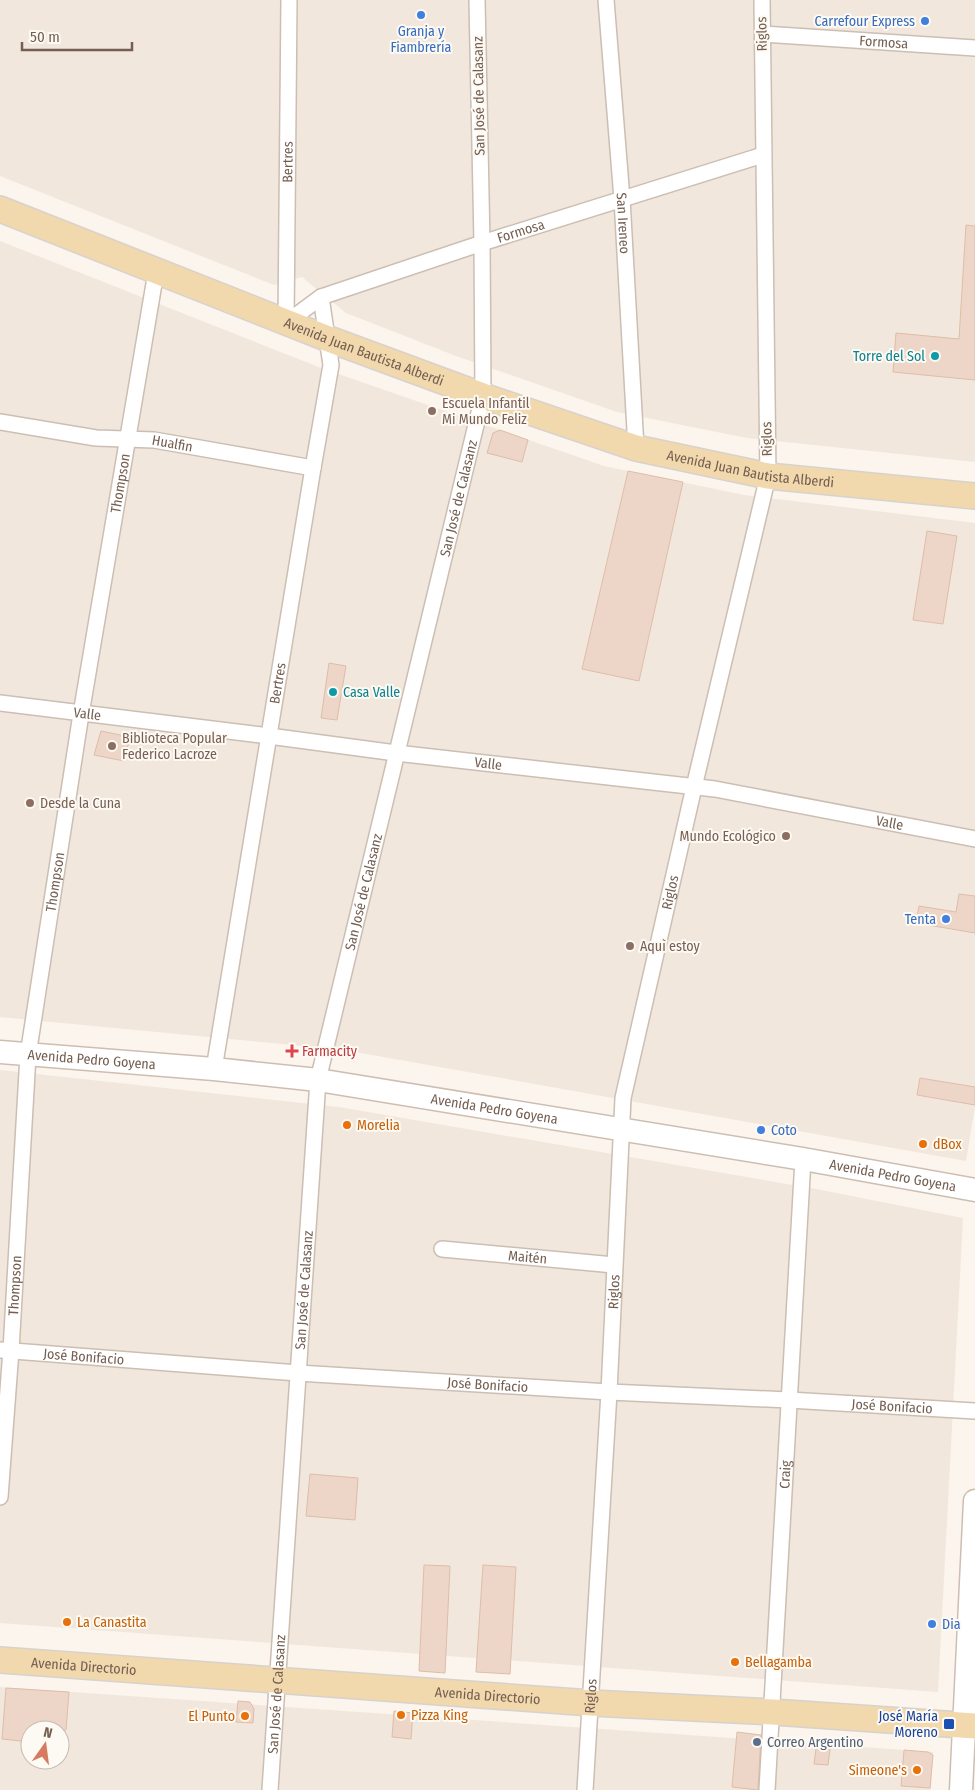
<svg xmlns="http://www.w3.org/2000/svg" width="975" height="1790" viewBox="0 0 975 1790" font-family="'Fira Sans Condensed',sans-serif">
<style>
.residential{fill:#f2e7dc;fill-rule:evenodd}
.building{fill:#edd6c7;stroke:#debda9}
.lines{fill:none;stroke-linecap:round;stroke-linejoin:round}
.minor-casing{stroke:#ccbeb3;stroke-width:18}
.secondary-casing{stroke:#cebeb1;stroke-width:25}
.primary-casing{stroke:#d8d2ce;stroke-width:28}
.minor{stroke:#fff;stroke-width:15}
.secondary{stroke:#fff;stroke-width:22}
.primary{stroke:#f1d8ad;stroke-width:25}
.shop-dot{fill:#3f7fe0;stroke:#fdf9f3;stroke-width:2}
.culture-dot{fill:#0f9aa8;stroke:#fdf9f3;stroke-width:2}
.education-dot{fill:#8d6e63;stroke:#fdf9f3;stroke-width:2}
.health-dot{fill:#e0444e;stroke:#fdf9f3;stroke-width:2}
.food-dot{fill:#e8710a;stroke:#fdf9f3;stroke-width:2}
.transit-dot{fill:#1a4fb4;stroke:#fdf9f3;stroke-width:2}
.service-dot{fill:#5c6f8a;stroke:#fdf9f3;stroke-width:2}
.labels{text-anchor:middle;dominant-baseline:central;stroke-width:4;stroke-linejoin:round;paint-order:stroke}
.shop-label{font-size:14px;fill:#366cbe;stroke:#fdf9f3;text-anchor:end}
.street-label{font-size:14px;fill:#745e51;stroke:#fdf9f3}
.culture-label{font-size:14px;fill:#0d838f;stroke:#fdf9f3;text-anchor:end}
.education-label{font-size:14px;fill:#785e54;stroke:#fdf9f3;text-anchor:start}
.health-label{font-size:14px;fill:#be3a42;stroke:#fdf9f3;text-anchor:start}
.food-label{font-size:14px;fill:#c56008;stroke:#fdf9f3;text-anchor:start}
.transit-label{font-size:14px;fill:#164399;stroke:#fdf9f3;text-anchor:end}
.service-label{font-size:14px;fill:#4e5e75;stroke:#fdf9f3;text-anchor:start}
</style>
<rect width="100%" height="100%" fill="#fbf5ed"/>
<path class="residential" d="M 0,0 L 975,0 L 975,462 L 747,438 L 617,412 L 456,356 L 346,313 L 302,277 L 274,285 L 0,176 Z
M 0,241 L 321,368 L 604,466 L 744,495 L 975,523 L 975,1107 L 966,1161 L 344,1050 L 0,1017 Z
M 0,1070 L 339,1107 L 816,1189 L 963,1218 L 938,1692 L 0,1623 Z
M 0,1687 L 933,1752 L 931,1790 L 0,1790 ZM 30,1730 L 60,1730 L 60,1760 L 30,1760 Z"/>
<path class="building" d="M 966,225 L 975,226 L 975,380 L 893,372 L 896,333 L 959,339 Z
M 500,430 L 528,440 L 522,462 L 487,453 L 493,433 Z
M 628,471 L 683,482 L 639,681 L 582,669 Z
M 927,531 L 957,536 L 943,624 L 913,620 Z
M 329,663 L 346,666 L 337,720 L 321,718 Z
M 101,731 L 130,737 L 124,761 L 94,755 Z
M 959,894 L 975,896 L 975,933 L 916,923 L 919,906 L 956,912 Z
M 920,1078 L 975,1087 L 975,1105 L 917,1095 Z
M 310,1474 L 358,1478 L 355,1520 L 306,1516 Z
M 424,1565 L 450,1566 L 445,1673 L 419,1671 Z
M 483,1565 L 516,1567 L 510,1674 L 476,1672 Z
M 6,1688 L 69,1692 L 66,1730 L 30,1730 L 30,1742 L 2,1739 Z
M 238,1701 L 250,1702 L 254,1709 L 253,1723 L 236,1722 Z
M 394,1711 L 413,1713 L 411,1739 L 392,1737 Z
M 737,1732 L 761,1735 L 758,1790 L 732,1787 Z
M 817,1741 L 831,1742 L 828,1765 L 814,1764 Z
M 904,1750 L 928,1752 L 933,1755 L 930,1788 L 901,1786 Z"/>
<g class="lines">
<defs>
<g id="minor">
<path id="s1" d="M 606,0 L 622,199 L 636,448"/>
<path id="s2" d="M 763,34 L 975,48"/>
<path id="s3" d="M 286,323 L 321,297 L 482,243 L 763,155"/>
<path id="s4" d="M 286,323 L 289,0"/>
<path id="s5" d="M 0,422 L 96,438 L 154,440 L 313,468"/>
<path id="s6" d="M 0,703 L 269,736 L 396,753 L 715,789 L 975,839"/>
<path id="s7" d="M 214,1069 L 313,468 L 331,365 L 321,297"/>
<path id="s8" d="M 442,1249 L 614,1265"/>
<path id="s9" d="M 0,1350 L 298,1373 L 609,1392 L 789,1400 L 975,1411"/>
<path id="s10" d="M 0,1497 L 11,1350 L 28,1055 L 81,714 L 156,272"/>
<path id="s11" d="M 270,1790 L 318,1080 L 483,396 L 482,243 L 477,0"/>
<path id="s12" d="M 585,1790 L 609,1392 L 623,1098 L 694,787 L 768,476 L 762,0"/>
<path id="s13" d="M 767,1790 L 803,1159"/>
</g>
<g id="secondary">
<path id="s14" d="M 0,1052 L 214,1069 L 318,1080 L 803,1159 L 975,1190"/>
<path d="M 961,1790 L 975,1501"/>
</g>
<g id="primary">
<path id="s15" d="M 0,209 L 326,338 L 483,396 L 636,448 L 768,476 L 975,496"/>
<path id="s16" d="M 0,1660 L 591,1703 L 773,1712 L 975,1726"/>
</g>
</defs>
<use href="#minor" class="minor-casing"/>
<use href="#secondary" class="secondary-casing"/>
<use href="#primary" class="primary-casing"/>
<use href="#minor" class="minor"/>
<use href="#secondary" class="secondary"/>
<use href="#primary" class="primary"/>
</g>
<g class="shop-dot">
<circle cx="421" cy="15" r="5"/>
<circle cx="925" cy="21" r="5"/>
<circle cx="946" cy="919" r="5"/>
<circle cx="761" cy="1130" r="5"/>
<circle cx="932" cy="1624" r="5"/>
</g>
<g class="culture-dot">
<circle cx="935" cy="356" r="5"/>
<circle cx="333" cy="692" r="5"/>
</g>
<g class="education-dot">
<circle cx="432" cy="411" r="5"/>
<circle cx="112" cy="746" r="5"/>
<circle cx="30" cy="803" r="5"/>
<circle cx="786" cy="836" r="5"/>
<circle cx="630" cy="946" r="5"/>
</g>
<path class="health-dot" d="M289.5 1043.5h5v5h5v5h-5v5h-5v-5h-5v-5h5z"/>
<g class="food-dot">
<circle cx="347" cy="1125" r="5"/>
<circle cx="923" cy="1144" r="5"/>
<circle cx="67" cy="1622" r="5"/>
<circle cx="735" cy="1662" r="5"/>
<circle cx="401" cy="1715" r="5"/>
<circle cx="245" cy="1716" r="5"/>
<circle cx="917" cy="1770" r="5"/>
</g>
<rect class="transit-dot" x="943" y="1718" width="12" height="12" rx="2.5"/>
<circle class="service-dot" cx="757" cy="1742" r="5"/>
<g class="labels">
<g class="shop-label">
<text x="915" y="21">Carrefour Express</text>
<text x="421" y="31" text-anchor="middle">Granja y<tspan x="421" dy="16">Fiambrería</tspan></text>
<text x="936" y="919">Tenta</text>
<text x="771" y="1130" text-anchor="start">Coto</text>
<text x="942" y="1624" text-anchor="start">Dia</text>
</g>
<g class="street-label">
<text transform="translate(762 34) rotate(-91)">Riglos</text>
<text stroke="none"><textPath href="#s2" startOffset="121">Formosa</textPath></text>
<text transform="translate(479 96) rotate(-91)">San José de Calasanz</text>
<text stroke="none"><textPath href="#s4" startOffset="161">Bertres</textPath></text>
<text stroke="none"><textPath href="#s1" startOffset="224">San Ireneo</textPath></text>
<text stroke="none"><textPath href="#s3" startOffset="254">Formosa</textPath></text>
<text stroke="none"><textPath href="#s15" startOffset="391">Avenida Juan Bautista Alberdi</textPath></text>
<text transform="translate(767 439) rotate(-91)">Riglos</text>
<text stroke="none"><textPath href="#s5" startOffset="174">Hualfin</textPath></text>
<text stroke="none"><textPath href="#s15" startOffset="796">Avenida Juan Bautista Alberdi</textPath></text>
<text stroke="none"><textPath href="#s10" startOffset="1022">Thompson</textPath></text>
<text stroke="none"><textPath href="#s11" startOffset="1310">San José de Calasanz</textPath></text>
<text stroke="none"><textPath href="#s7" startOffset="391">Bertres</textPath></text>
<text stroke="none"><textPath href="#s6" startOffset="88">Valle</textPath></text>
<text stroke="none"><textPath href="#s6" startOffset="492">Valle</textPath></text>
<text stroke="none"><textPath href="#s6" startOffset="898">Valle</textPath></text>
<text stroke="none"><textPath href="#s10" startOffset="618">Thompson</textPath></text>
<text stroke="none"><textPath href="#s11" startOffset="905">San José de Calasanz</textPath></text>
<text stroke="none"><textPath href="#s12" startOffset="904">Riglos</textPath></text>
<text stroke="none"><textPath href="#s14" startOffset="92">Avenida Pedro Goyena</textPath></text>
<text stroke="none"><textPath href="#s14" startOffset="498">Avenida Pedro Goyena</textPath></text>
<text stroke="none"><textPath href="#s14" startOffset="902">Avenida Pedro Goyena</textPath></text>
<text stroke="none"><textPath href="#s8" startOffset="86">Maitén</textPath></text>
<text stroke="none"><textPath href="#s10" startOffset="212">Thompson</textPath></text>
<text stroke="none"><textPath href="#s11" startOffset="501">San José de Calasanz</textPath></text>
<text stroke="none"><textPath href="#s12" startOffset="499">Riglos</textPath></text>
<text stroke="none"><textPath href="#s9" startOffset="84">José Bonifacio</textPath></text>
<text stroke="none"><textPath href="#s9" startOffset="489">José Bonifacio</textPath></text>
<text stroke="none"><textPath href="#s9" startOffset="894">José Bonifacio</textPath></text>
<text stroke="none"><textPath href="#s13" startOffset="316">Craig</textPath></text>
<text stroke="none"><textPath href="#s16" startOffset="84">Avenida Directorio</textPath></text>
<text stroke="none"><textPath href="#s11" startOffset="96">San José de Calasanz</textPath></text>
<text stroke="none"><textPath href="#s16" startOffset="489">Avenida Directorio</textPath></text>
<text stroke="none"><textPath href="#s12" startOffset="94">Riglos</textPath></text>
</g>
<g class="culture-label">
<text x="925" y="356">Torre del Sol</text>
<text x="343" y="692" text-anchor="start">Casa Valle</text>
</g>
<g class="education-label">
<text x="442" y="403">Escuela Infantil<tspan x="442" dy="16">Mi Mundo Feliz</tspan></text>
<text x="122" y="738">Biblioteca Popular<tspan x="122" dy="16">Federico Lacroze</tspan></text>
<text x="40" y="803">Desde la Cuna</text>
<text x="776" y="836" text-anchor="end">Mundo Ecológico</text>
<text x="640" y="946">Aquì estoy</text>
</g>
<g class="health-label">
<text x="302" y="1051">Farmacity</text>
</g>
<g class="food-label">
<text x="357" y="1125">Morelia</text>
<text x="933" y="1144">dBox</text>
<text x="77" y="1622">La Canastita</text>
<text x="745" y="1662">Bellagamba</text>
<text x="411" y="1715">Pizza King</text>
<text x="235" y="1716" text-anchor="end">El Punto</text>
<text x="907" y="1770" text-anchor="end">Simeone's</text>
</g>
<g class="transit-label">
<text x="938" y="1716">José María<tspan x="938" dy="16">Moreno</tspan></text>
</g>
<g class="service-label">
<text x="767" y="1742">Correo Argentino</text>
</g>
</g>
<g transform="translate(45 1745) rotate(14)"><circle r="24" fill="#fdf9f3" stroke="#c6bbb2"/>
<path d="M0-4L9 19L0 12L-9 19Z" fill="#d67b61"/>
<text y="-8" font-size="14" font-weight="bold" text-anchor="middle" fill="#745e51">N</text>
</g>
<path d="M22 42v8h110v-8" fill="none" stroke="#745e51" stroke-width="2.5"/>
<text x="30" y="42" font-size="15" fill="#745e51" stroke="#fdf9f3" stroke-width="4" paint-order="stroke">50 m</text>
</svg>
